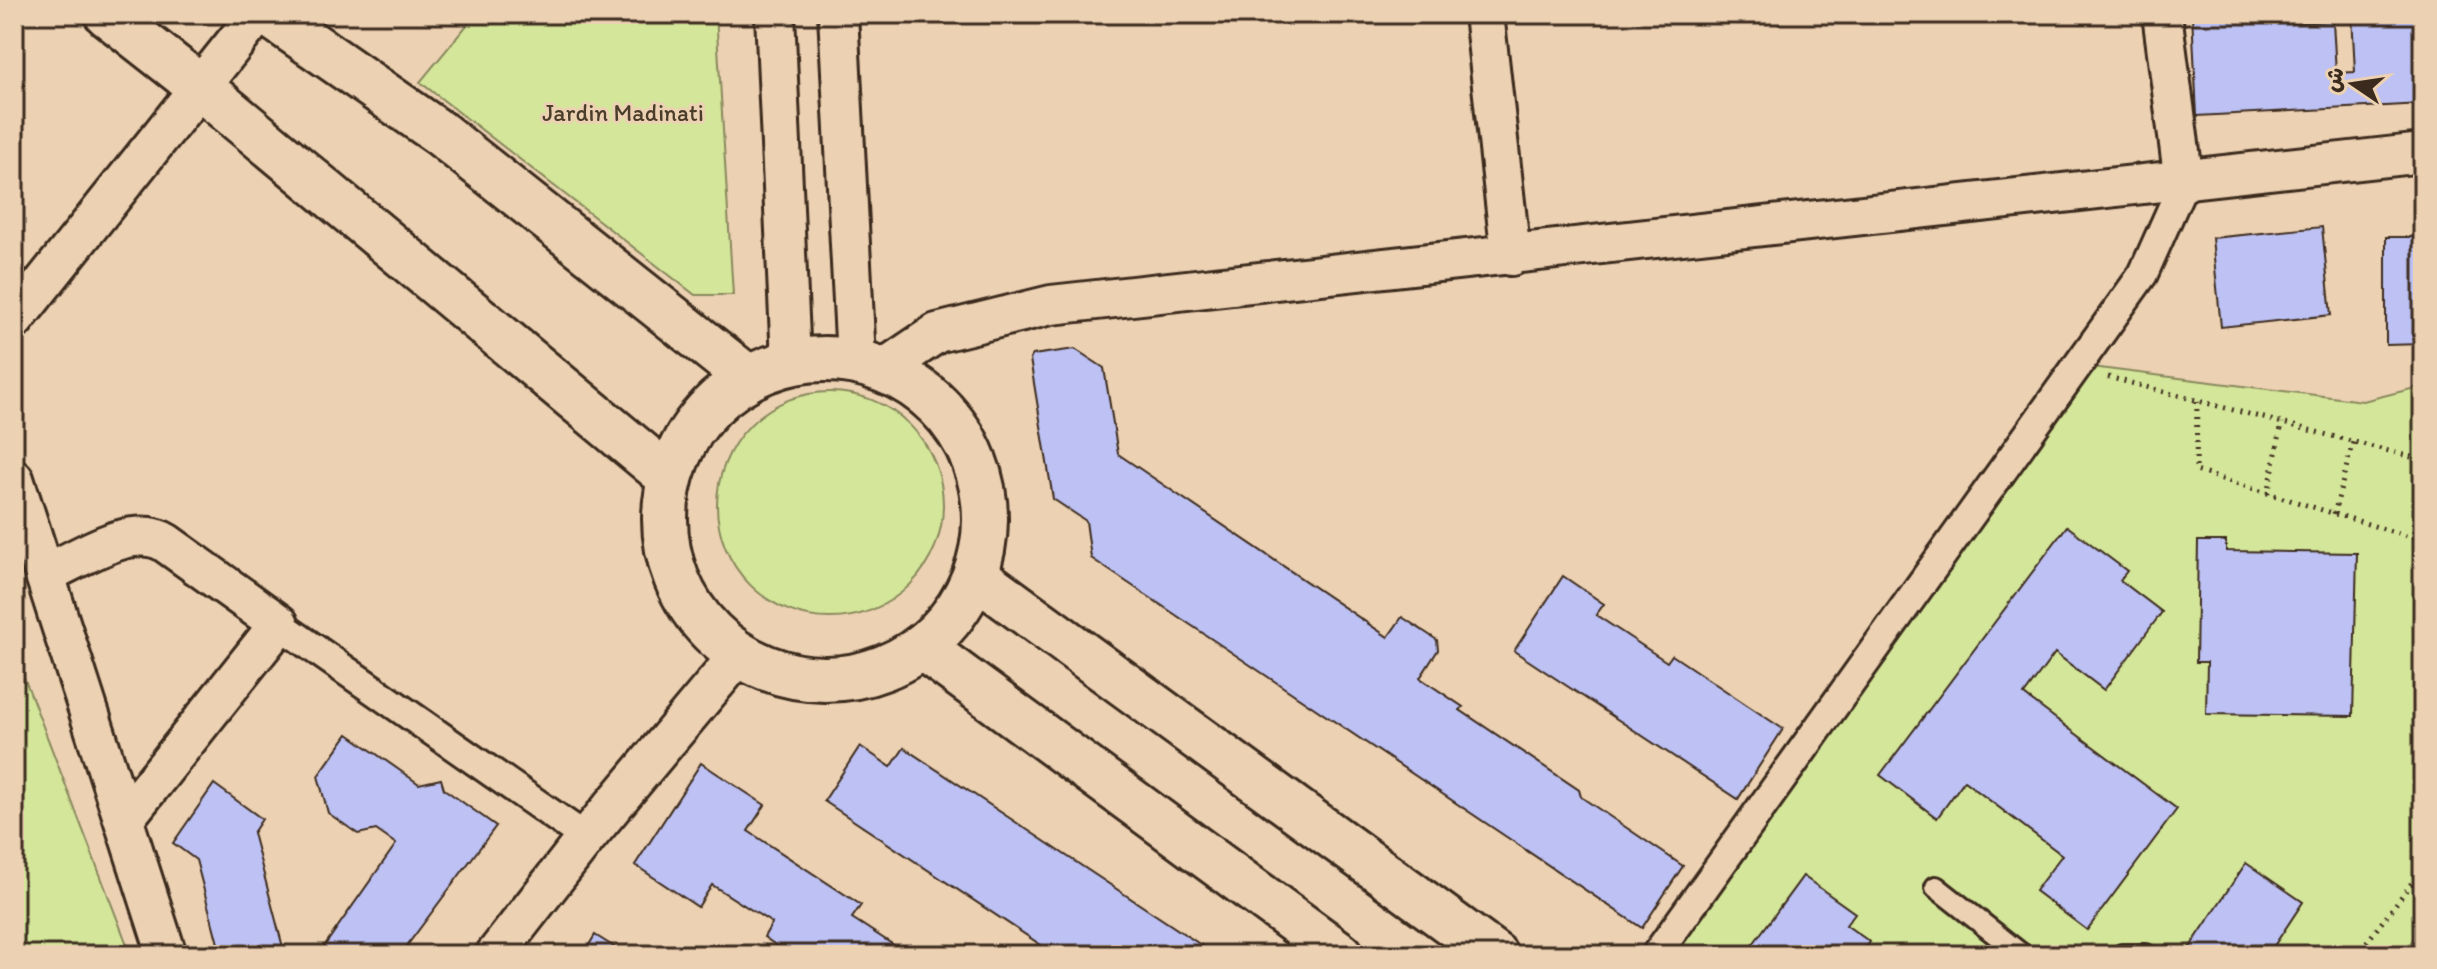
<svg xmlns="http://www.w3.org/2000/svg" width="2437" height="969" viewBox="0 0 2437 969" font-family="Itim,'Playpen Sans Arabic',sans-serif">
	<rect width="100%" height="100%" fill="#ecd1b3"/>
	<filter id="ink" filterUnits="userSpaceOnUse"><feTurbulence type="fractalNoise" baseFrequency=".0125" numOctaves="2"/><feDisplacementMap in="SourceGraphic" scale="16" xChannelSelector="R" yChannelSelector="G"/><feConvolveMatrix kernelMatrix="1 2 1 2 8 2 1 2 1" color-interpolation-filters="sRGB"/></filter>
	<g filter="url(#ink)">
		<!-- green -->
		<g fill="#d4e69a" stroke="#88885c" stroke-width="2">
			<path d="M476,14H716L733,295H695L420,82Z"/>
			<path d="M2091,367L2363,401L2423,386V925L2402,955H1659Z"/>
			<circle cx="830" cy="505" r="113"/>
			<path d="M14,651L131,955H14Z"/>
		</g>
		<!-- building -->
		<g fill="#bdc1f3" stroke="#3b2a1e" stroke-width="2">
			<path d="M2192,14H2269V24L2333,21L2336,73L2355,72L2352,14H2423V104L2197,116Z"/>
			<path d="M2322,227L2331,315L2221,327L2212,238Z"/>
			<path d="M2386,237H2423V344L2386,345Z"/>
			<path d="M1075,349L1104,368L1118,454L1388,637L1402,617L1437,640L1438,650L1420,678L1463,707L1460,710L1579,790L1581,797L1683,866L1642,928L1091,558L1086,521L1053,499L1030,359L1033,355Z"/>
			<path d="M2067,526L2127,571L2120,580L2162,612L2104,690L2055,653L2024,695L2177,809L2087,930L2035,891L2062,855L1964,781L1937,818L1880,775Z"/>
			<path d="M2198,541H2226V551L2357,553L2353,716L2206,714L2207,662H2196Z"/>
			<path d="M1563,576L1604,604L1596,615L1667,662L1672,655L1783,729L1738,799L1514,651Z"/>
			<path d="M348,734L419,784L441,779L444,789L496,826L400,955H308L320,952L396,844L376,830L358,834L328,813L318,776Z"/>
			<path d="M860,746L891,767L904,748L1216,955H1056L824,801Z"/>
			<path d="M701,763L765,805L748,831L861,905L852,918L909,955H790L764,937L772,923L712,885L698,907L635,865Z"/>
			<path d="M214,784L262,819L253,833L285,955H221L196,860L173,843Z"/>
			<path d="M2246,863L2303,902L2268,955H2195L2188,950Z"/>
			<path d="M1803,876L1855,913L1846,925L1870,942L1861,955H1745Z"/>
			<path d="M595,935L627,955H583Z"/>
		</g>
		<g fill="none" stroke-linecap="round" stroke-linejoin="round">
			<defs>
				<g id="service">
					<path d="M1936,887L2022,955"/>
					<path d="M2122,955H2146"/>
				</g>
				<g id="pedestrian">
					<path d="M279,624L586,838"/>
					<path d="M1656,955L2143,274L2184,182"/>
				</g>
				<g id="minor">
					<path d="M775,14L791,360"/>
					<path d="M838,14L856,359"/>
					<path d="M1484,14L1511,256"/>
					<path d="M2162,14L2184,182"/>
					<path d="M14,320L258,14"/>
					<path d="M885,368L937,333L1051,305L2423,153"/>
					<path d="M14,479L167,955"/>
					<path d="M47,573C81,558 132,522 166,543L279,624L125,818"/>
					<path d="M495,955L586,838L738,656"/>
				</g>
				<g id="tertiary">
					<path d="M107,14L200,87L669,477"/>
					<path d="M268,14L441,134L747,377"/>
					<circle cx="825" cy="519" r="160"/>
					<path d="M976,576L1495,955"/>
					<path d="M923,648L1341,955"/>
				</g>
			</defs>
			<!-- service casing -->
			<use href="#service" stroke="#3b2a1e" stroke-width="26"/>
			<!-- pedestrian casing -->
			<use href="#pedestrian" stroke="#3b2a1e" stroke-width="34"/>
			<!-- minor casing -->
			<use href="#minor" stroke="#3b2a1e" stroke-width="44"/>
			<!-- tertiary casing -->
			<use href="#tertiary" stroke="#3b2a1e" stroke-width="50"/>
			<!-- path -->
			<g stroke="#3b2a1e" stroke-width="5" stroke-dasharray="2 6" stroke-linecap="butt">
				<path d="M2108,377L2423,460"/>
				<path d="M2197,401L2196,471L2423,541"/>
				<path d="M2268,494L2282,423"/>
				<path d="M2334,514L2353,442"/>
				<path d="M2357,955L2423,868"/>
			</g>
			<!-- service -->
			<use href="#service" stroke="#ecd1b3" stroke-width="20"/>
			<!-- pedestrian -->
			<use href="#pedestrian" stroke="#ecd1b3" stroke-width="28"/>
			<!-- minor -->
			<use href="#minor" stroke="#ecd1b3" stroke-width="38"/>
			<!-- tertiary -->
			<use href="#tertiary" stroke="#ecd1b3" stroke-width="44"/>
		</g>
	</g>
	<g text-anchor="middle" stroke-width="6" stroke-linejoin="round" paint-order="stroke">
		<!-- park labels -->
		<g font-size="24" fill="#4a3d2a" stroke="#ecd1b3">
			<text x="623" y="121">Jardin Madinati</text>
		</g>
	</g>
	<!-- margin -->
	<rect width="2437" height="969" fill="none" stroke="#ecd1b3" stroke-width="48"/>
	<rect x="24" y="24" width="2389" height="921" fill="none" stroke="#3b2a1e" stroke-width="3" filter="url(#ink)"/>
	<!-- north arrow -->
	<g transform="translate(2353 84) rotate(283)" stroke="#ecd1b3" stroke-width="6" paint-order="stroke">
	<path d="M0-6L14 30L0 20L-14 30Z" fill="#3b2a1e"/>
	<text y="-12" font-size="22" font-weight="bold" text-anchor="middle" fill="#3b2a1e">ش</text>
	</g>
</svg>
